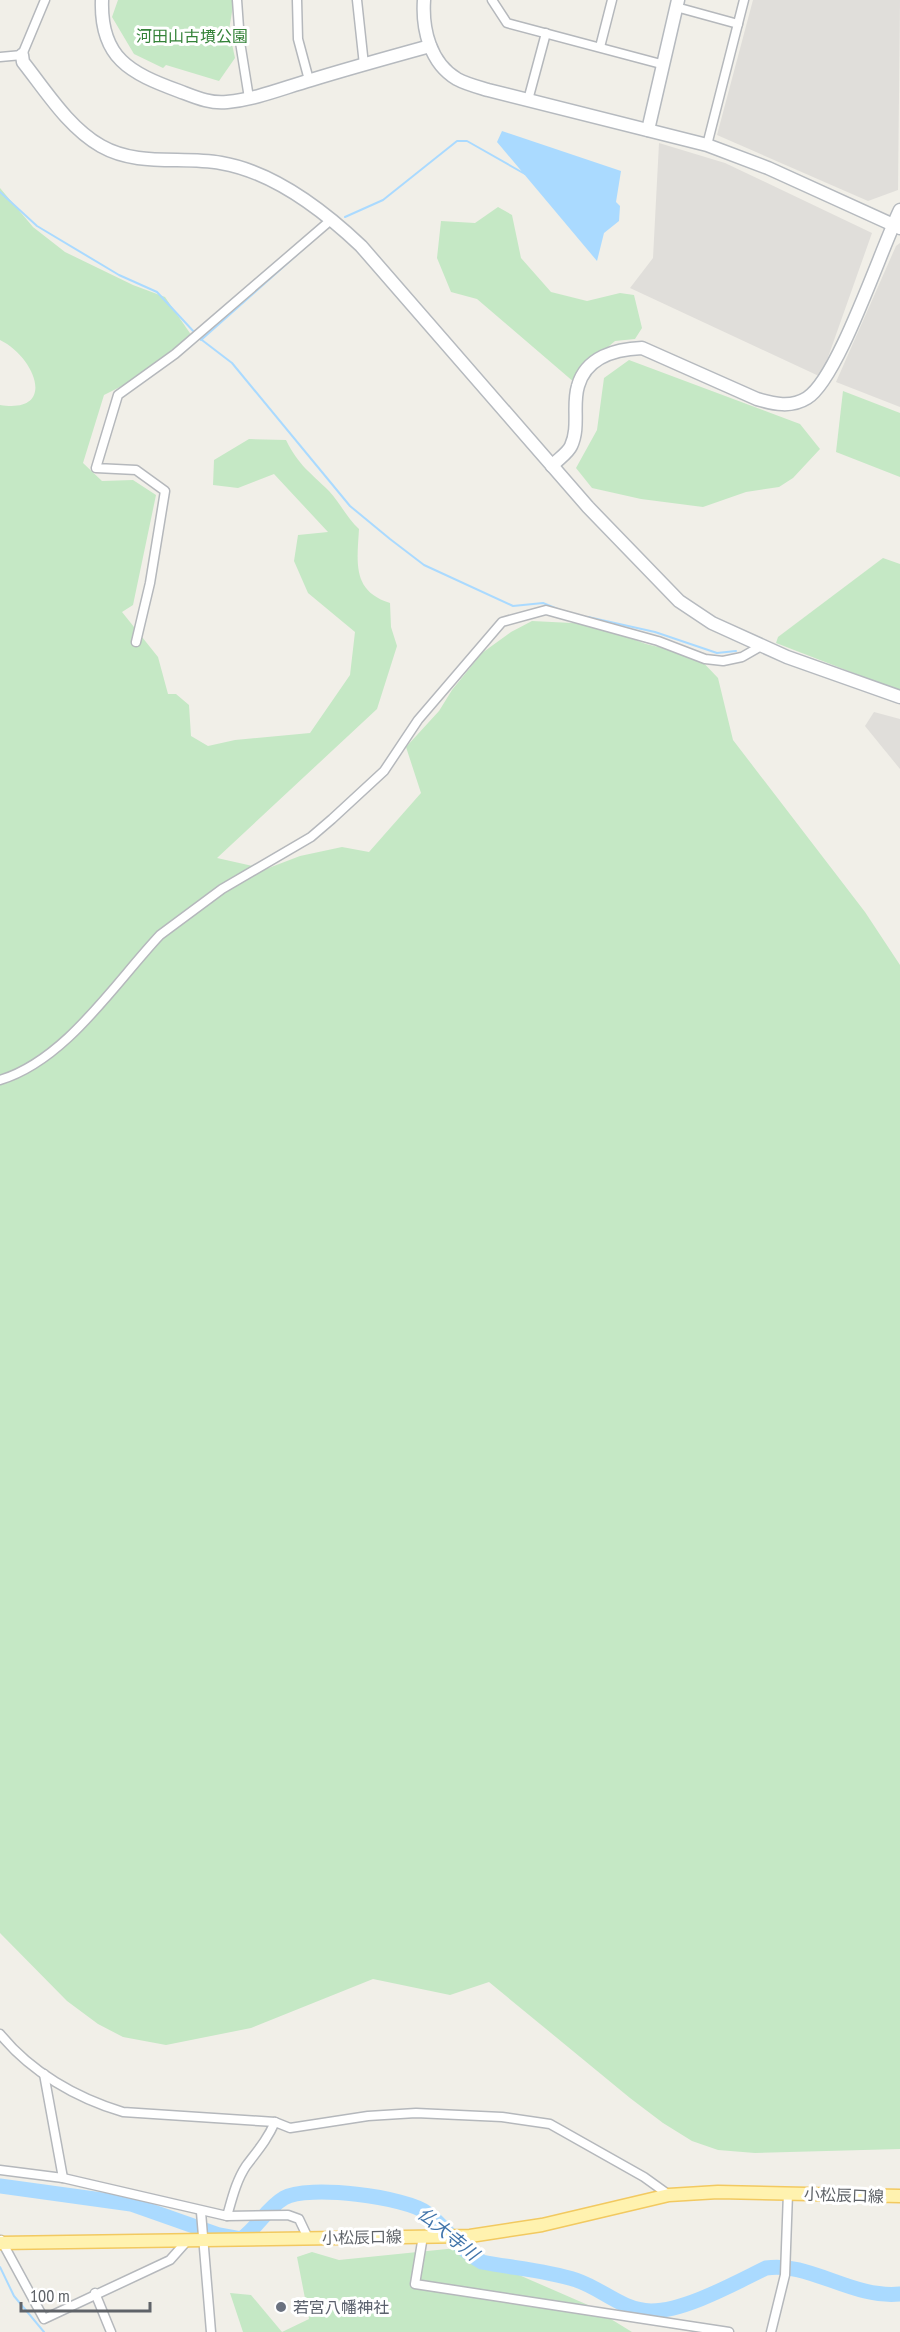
<svg xmlns="http://www.w3.org/2000/svg" width="900" height="2332" viewBox="0 0 900 2332" font-family="'PT Sans Narrow','Noto Sans JP',sans-serif">
	<rect width="100%" height="100%" fill="#f1efe8"/>
	<!-- industrial -->
	<g fill="#e0deda">
		<path d="M753,0H900L898,190L868,201L717,135Z"/>
		<path d="M659,143L725,163L872,233L821,377L630,288L653,258Z"/>
		<path d="M900,243V407L836,382L896,246Z"/>
		<path d="M874,712L900,719V769L865,726Z"/>
	</g>
	<!-- green -->
	<g fill="#c5e8c5">
		<path d="M118,0H234L229,30L235,58L219,81L166,65L163,68L134,54L112,17Z"/>
		<path d="M0,188L33,227L65,252L133,285L165,297L194,339L178,358L104,395L83,463L102,481L133,480L156,495L133,605L122,612L158,657L168,694H176L189,705L191,736L208,746L235,740L310,733L350,675L355,632L308,593L294,561L298,535L328,532L274,474L238,488L213,485L214,460L249,439L286,440C299,466 310,472 329,491C340,503 347,518 359,529C357,563 352,591 390,603L391,627L397,646L377,709L217,858L266,869L300,856L342,847L369,852L421,793L406,747L439,711L452,690L482,653L511,632L532,621L592,624L646,644L697,656L718,678L733,740L865,912L900,965V2149L755,2153L718,2150L692,2141L663,2123L630,2098L489,1982L450,1995L373,1979L251,2028L166,2045L123,2037L98,2024L67,2001L0,1933V405C58,414 35,357 0,340Z"/>
		<path d="M498,207L512,215L521,258L551,292L587,301L620,293L634,295L642,328L635,339L615,341L589,363L575,383L477,299L451,292L437,258L441,221L475,223Z"/>
		<path d="M629,360L800,424L820,449L793,478L779,487L746,492L703,507L641,499L592,488L576,468L597,430L604,378Z"/>
		<path d="M843,391L900,413V477L836,452Z"/>
		<path d="M883,558L900,564V691L776,643L778,637Z"/>
		<path d="M457,2248L588,2305L632,2332H282L309,2319L297,2257L312,2252L339,2260Z"/>
		<path d="M230,2293L251,2295L282,2332H243Z"/>
	</g>
	<!-- water -->
	<path fill="#aadaff" d="M502,131L621,171L616,202L620,206L619,221L604,233L597,261L497,142Z"/>
	<g fill="none" stroke-linecap="round" stroke-linejoin="round">
		<!-- stream -->
		<g stroke="#aadaff" stroke-width="2">
			<path d="M0,192L37,226L119,275L157,292L195,333"/>
			<path d="M345,217L383,200L457,141H467L525,174"/>
			<path d="M198,337L232,363L350,506L390,539L424,565L513,606L543,603L560,610"/>
			<path d="M201,340L318,236"/>
			<path d="M588,617L655,632L717,653L736,651"/>
			<path d="M0,2267L14,2296L44,2332"/>
		</g>
		<!-- river -->
		<path stroke="#aadaff" stroke-width="15" d="M0,2186L131,2204L219,2235L241,2239C257,2228 267,2208 284,2198C307,2184 407,2197 427,2213C447,2228 459,2250 482,2262C512,2268 546,2270 576,2280C603,2289 621,2310 651,2311C685,2311 735,2283 766,2268C809,2261 852,2299 900,2294"/>
		<defs>
			<g id="street">
				<path d="M237,0L240,42L249,98"/>
				<path d="M297,0L298,39L309,80"/>
				<path d="M357,0L364,65"/>
				<path d="M492,0L507,23L661,64"/>
				<path d="M676,7L738,24"/>
				<path d="M600,47L612,0"/>
				<path d="M0,57L22,55L45,0"/>
				<path d="M528,100L546,33"/>
				<path d="M707,145L744,0"/>
				<path d="M136,642L150,583L165,491L136,470L96,468L118,395L175,354L332,219"/>
				<path d="M0,1080C66,1060 114,984 160,935L222,889L311,837L332,819L384,771L418,720L502,622L546,610L658,641L705,659L723,661L742,657L763,645"/>
				<path d="M0,2034C31,2072 76,2098 123,2112L275,2122L290,2128L368,2116L416,2113L502,2117L550,2124L644,2177L669,2195"/>
				<path d="M44,2074L63,2178"/>
				<path d="M0,2170L63,2178L227,2216L288,2215L299,2219L308,2238"/>
				<path d="M201,2212L211,2332"/>
				<path d="M227,2216C232,2199 236,2181 246,2166C258,2150 267,2140 275,2122"/>
				<path d="M423,2236L415,2284L729,2332"/>
				<path d="M1,2240L44,2319L170,2260L186,2242"/>
				<path d="M95,2293L111,2332"/>
				<path d="M771,2332L785,2275L788,2193"/>
			</g>
			<g id="secondary">
				<path d="M102,0C100,58 130,73 179,91C195,97 210,104 227,102C257,99 283,88 311,80C350,68 390,57 430,46"/>
				<path d="M424,0C422,29 430,63 457,79C466,84 478,87 488,90L707,145L768,168L900,228"/>
				<path d="M22,55L23,62C46,91 68,127 101,146C138,167 181,156 221,163C274,172 323,210 361,246L588,507L679,601L712,623L787,657L900,697"/>
				<path d="M648,130L678,0"/>
				<path d="M552,466C557,460 568,453 571,446C580,427 572,405 578,386C586,357 616,349 642,348L757,399C774,404 791,408 807,398C838,379 881,249 900,210"/>
			</g>
			<path id="primary" d="M0,2243L470,2236L542,2225L669,2195L718,2192L900,2196"/>
		</defs>
		<!-- street casing -->
		<use href="#street" stroke="#b5b8bc" stroke-width="11"/>
		<!-- secondary casing -->
		<use href="#secondary" stroke="#b6babf" stroke-width="15"/>
		<!-- primary casing -->
		<use href="#primary" stroke="#f2c960" stroke-width="15"/>
		<!-- street -->
		<use href="#street" stroke="#fff" stroke-width="8"/>
		<!-- secondary -->
		<use href="#secondary" stroke="#fff" stroke-width="12"/>
		<!-- primary -->
		<use href="#primary" stroke="#fff2af" stroke-width="12"/>
	</g>
	<!-- markers -->
	<circle fill="#6b7280" stroke="#fff" stroke-width="2" cx="281" cy="2307" r="6"/>
	<g text-anchor="middle" stroke-width="6" stroke-linejoin="round" paint-order="stroke">
		<!-- park labels -->
		<g font-size="16" fill="#348238" stroke="#fff">
			<text x="192" y="42">河田山古墳公園</text>
		</g>
		<!-- street labels -->
		<g font-size="16" fill="#5f6368" stroke="#fff">
			<text transform="translate(844 2195) rotate(2)" y="6">小松辰口線</text>
			<text transform="translate(362 2237) rotate(-1)" y="6">小松辰口線</text>
		</g>
		<!-- worship labels -->
		<g font-size="16" fill="#5b616d" stroke="#fff" text-anchor="start">
			<text x="293" y="2313">若宮八幡神社</text>
		</g>
		<!-- water labels -->
		<g font-size="18" font-style="italic" fill="#4174aa" stroke="#fff">
			<text transform="translate(448 2234) rotate(39)" y="6">仏大寺川</text>
		</g>
	</g>
	<!-- scale -->
	<path d="M21 2302v9h129v-9" fill="none" stroke="#5f6368" stroke-width="3"/>
	<text x="30" y="2302" font-size="18" fill="#5f6368" stroke="#ffffff" stroke-width="4.5" paint-order="stroke">100 m</text>
</svg>
